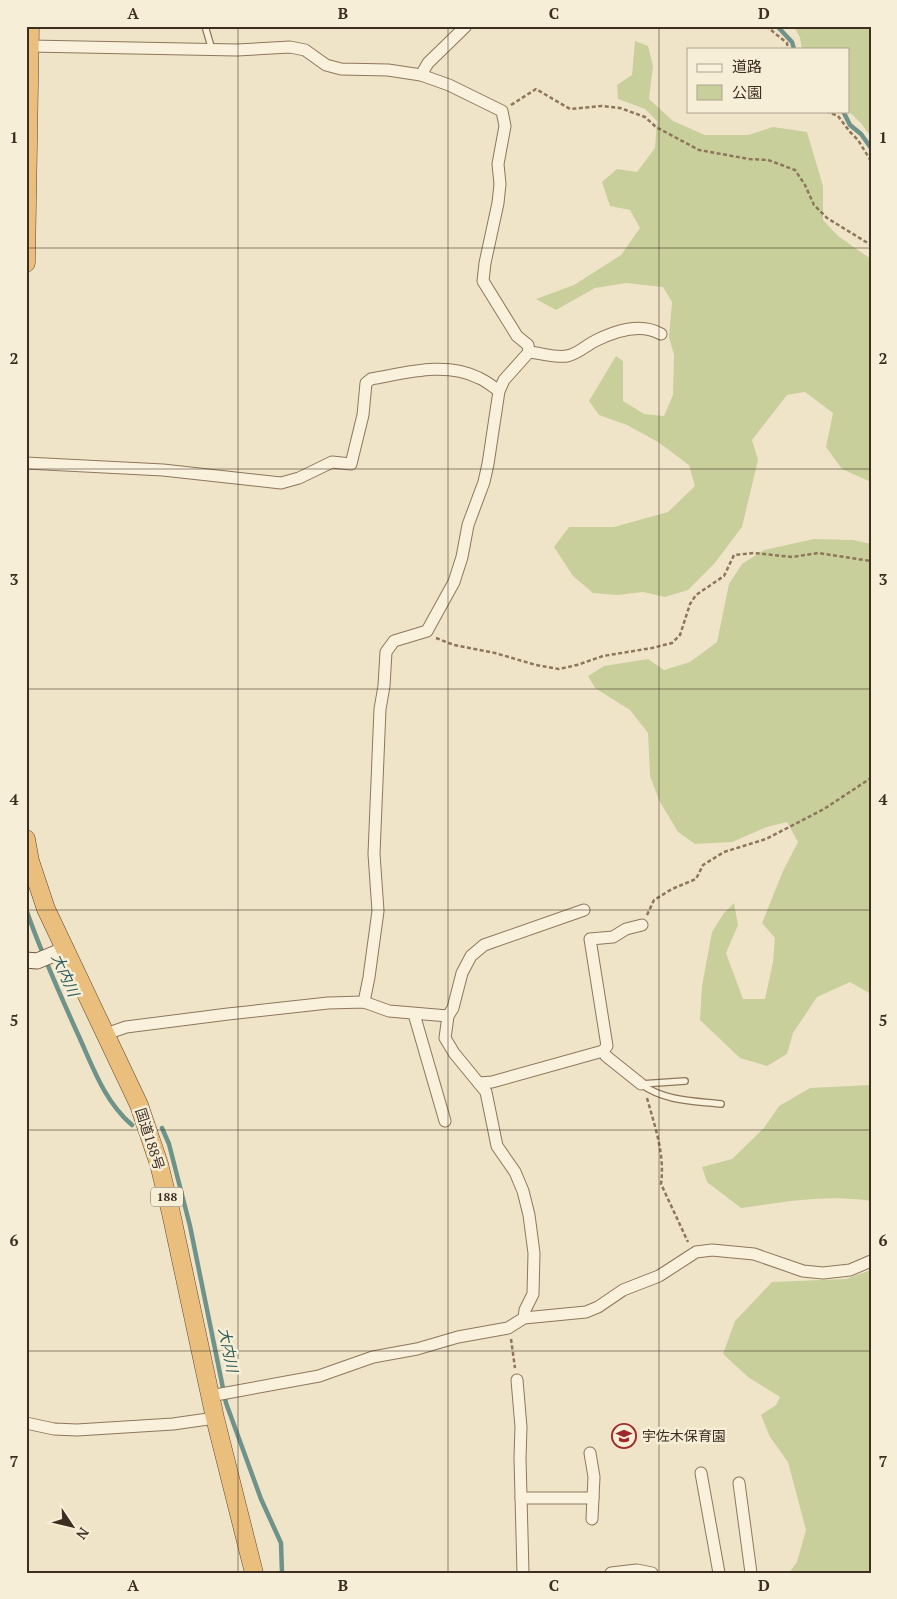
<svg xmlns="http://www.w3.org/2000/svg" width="897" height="1599" viewBox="0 0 897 1599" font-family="'PT Serif','Noto Sans JP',serif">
	<rect width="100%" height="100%" fill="#f0e4c8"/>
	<!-- green -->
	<g fill="#c9cf9b">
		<path d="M794,26H871V137L861,123L848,111V49H802L800,38Z"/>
		<path d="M635,41L648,46L653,66L649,99L673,121L705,135H748L773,127L807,132L823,186V220L838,236L871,259V482L842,469L826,447L833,413L805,392L787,395L752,440L758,460L742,527L714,564L688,590L665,597L643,592L617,595L593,593L573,576L554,547L569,527H614L668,512L695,486L689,465L658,442L627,425L599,415L589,401L616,356L623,361V401L644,414L664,416L673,395L674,355L669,337L672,302L663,287L626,283L595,288L556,310L536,299L574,285L621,255L640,228L630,210L610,206L602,182L617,169L637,172L655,148L657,121L645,109L618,99L617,85L632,75Z"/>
		<path d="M814,539L853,540L871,544V994L850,982L817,997L793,1033L787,1054L767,1066L740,1058L700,1020L702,986L712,932L724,913L734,903L738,925L726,953L743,999H765L773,962L775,938L762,923L783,871L798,842L787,822L767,827L732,842L695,844L678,832L659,800L650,776L648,733L630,710L595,688L588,676L604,666L648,659L664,670L690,662L717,642L729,584L742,564L764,550Z"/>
		<path d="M871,1085V1201C828,1194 783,1202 741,1208L707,1182L702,1167L732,1159L764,1128L779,1106L810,1088Z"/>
		<path d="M871,1270V1573H789L797,1562L806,1530L788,1462L770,1437L761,1415L776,1405L780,1397L748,1377L723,1354L735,1321L772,1282L846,1279Z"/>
	</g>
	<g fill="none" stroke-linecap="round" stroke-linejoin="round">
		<!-- stream -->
		<g stroke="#6f938a" stroke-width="4.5">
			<path d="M777,26L792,42L794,49"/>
			<path d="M843,111L850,125L861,134L871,148"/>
			<path d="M26,909C40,950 58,990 76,1030C92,1064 103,1100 132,1125"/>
			<path d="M162,1128L169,1144L190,1226L226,1403L261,1499L281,1543L282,1573"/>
		</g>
		<defs>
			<g id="service">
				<path d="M205,26L212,50"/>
				<path d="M641,1084C664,1101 693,1101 721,1104"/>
				<path d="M641,1084L685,1081"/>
			</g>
			<g id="minor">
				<path d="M30,46L237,50L290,47L305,50L326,65L341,69L388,70L421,75L449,85L502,111L505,126L498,164L500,184L498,203L485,263L483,281L517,336L528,345L529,352L504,380L499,391L488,464L484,482L468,525L462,557L454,582L427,631L394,641L386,652L384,686L380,709L374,854L378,911L369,977L364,1002"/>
				<path d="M421,75L428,63L466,26"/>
				<path d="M529,352C541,353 555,358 567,356C578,354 585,346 595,341C615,331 640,322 661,334"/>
				<path d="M26,463L163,470L281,483L299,478L332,462L351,464L363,415L366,383L371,379C406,373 445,361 479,378C486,381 492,386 499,391"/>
				<path d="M414,1014L445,1121"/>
				<path d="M106,1034L126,1027L228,1014L328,1003L364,1002L389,1011L448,1016"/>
				<path d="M603,1051L606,1056L641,1084"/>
				<path d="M479,1083L492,1082L603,1051L607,1046L590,939L613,937L626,929L642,925"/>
				<path d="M524,1318L525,1310L533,1294L534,1253L529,1215L523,1191L515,1172L497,1146L486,1092L454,1053L445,1038L448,1016L453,1008L462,973L471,956L484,945L584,910"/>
				<path d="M517,1380L521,1427L520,1458L523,1573"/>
				<path d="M210,1396L319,1376L373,1357L417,1349L458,1337L508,1328L524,1318L586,1312L598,1307L623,1290L659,1276L696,1252L712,1250L754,1254L803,1271L823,1273L850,1270L871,1261"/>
				<path d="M26,1423L54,1429L77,1430L173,1424L215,1418"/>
				<path d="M590,1453L594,1477L592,1519"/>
				<path d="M701,1473L719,1573"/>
				<path d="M739,1483L751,1573"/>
				<path d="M521,1498H593"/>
				<path d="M611,1573L637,1570L652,1573"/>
			</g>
			<path id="secondary" d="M26,960L37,961L66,949"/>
			<g id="trunk">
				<path d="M26,263L30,26"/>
				<path d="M26,839L30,861L46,909L139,1105L159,1164L171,1213L215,1418L254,1573"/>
			</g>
		</defs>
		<!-- service casing -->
		<use href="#service" stroke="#8d765c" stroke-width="8"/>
		<!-- minor casing -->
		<use href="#minor" stroke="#8d765c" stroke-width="13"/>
		<!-- secondary casing -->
		<use href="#secondary" stroke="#6f573f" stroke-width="17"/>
		<!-- trunk casing -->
		<use href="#trunk" stroke="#5b4430" stroke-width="19"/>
		<!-- path -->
		<g stroke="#8d765c" stroke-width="2.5" stroke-dasharray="4 2.5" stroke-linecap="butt">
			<path d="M766,26L787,43L788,49"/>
			<path d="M511,105L536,89L570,109L602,106L620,108L645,117L656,127L699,150L749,159L768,160L795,170L805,185L814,205L827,218L871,245"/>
			<path d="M826,111L838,116L850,132L858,140L871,161"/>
			<path d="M436,638L454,645L495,653L536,665L559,669L577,665L603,656L652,648L672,643L680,635L690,604L696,595L724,576L734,555L754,553L792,557L818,553L871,561"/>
			<path d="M647,915L654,900L672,889L696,879L703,865L724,852L766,839L824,809L871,778"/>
			<path d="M647,1098C655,1127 665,1154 661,1184L688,1242"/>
			<path d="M511,1339L515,1368"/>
		</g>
		<!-- service -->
		<use href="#service" stroke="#faf1dc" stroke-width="5.5"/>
		<!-- minor -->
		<use href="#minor" stroke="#faf1dc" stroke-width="11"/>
		<!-- secondary -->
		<use href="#secondary" stroke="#faf1dc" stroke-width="15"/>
		<!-- trunk -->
		<use href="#trunk" stroke="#eabe7c" stroke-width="18"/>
	</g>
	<!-- grid -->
	<path fill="none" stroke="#3d2e20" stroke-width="1" stroke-opacity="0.55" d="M238,26V1573M448,26V1573M659,26V1573M26,248H871M26,469H871M26,689H871M26,910H871M26,1130H871M26,1351H871"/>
	<!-- icons -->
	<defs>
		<symbol id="school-ring" viewBox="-11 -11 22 22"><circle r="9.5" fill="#f7eed8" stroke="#9e2a2b" stroke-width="1.5"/><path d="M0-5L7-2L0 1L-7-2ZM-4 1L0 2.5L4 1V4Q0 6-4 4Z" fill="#9e2a2b"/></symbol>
	</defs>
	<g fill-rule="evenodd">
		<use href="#school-ring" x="610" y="1422" width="28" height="28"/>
	</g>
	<g text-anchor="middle" stroke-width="5" stroke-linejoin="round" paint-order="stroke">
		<!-- shield labels -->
		<rect fill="#f7eed8" stroke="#756857" stroke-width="1" x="151" y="1187.5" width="32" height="19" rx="4"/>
		<g font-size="12" font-weight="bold" fill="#3d2e20">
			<text x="167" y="1201">188</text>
		</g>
		<!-- street labels -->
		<g font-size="14" fill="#3d2e20" stroke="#f7eed8">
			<text transform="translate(150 1139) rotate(72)" y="5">国道188号</text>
		</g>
		<!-- poi labels -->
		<g font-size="14" fill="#3d2e20" stroke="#f7eed8" text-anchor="start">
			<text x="642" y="1441">宇佐木保育園</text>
		</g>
		<!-- water labels -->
		<g font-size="15" font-style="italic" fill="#2f5d5a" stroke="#f7eed8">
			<text transform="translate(65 975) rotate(66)" y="5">大内川</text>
			<text transform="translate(228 1350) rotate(79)" y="5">大内川</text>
		</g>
	</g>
	<!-- border -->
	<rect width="897" height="1599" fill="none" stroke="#f7eed8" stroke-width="55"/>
	<!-- legend -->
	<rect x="687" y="48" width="162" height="65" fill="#f7eed8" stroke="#ada18e"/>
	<rect x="697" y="64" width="25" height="8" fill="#faf1dc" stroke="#ada18e"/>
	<text x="732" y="72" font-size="15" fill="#3d2e20">道路</text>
	<rect x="697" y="85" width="25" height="15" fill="#c9cf9b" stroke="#ada18e"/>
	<text x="732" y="98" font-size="15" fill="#3d2e20">公園</text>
	<!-- north arrow -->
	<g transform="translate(72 1526) rotate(125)" stroke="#f7eed8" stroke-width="4" paint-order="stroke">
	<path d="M0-4L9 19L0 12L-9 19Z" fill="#3d2e20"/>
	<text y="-8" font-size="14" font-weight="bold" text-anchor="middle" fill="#3d2e20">N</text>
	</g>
	<rect x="28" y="28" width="842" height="1544" fill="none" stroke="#3d2e20" stroke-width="2"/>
	<g font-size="16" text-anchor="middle" font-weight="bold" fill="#3d2e20">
		<text x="133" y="19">A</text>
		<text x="343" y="19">B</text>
		<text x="554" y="19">C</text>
		<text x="764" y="19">D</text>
		<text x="14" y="143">1</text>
		<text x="883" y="143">1</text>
		<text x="14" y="364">2</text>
		<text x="883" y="364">2</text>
		<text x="14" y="585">3</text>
		<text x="883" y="585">3</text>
		<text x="14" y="805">4</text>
		<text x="883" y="805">4</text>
		<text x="14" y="1026">5</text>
		<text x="883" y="1026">5</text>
		<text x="14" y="1246">6</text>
		<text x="883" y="1246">6</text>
		<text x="14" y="1467">7</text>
		<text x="883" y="1467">7</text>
		<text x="133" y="1591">A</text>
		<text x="343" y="1591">B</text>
		<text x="554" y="1591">C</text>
		<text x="764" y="1591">D</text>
	</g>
</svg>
